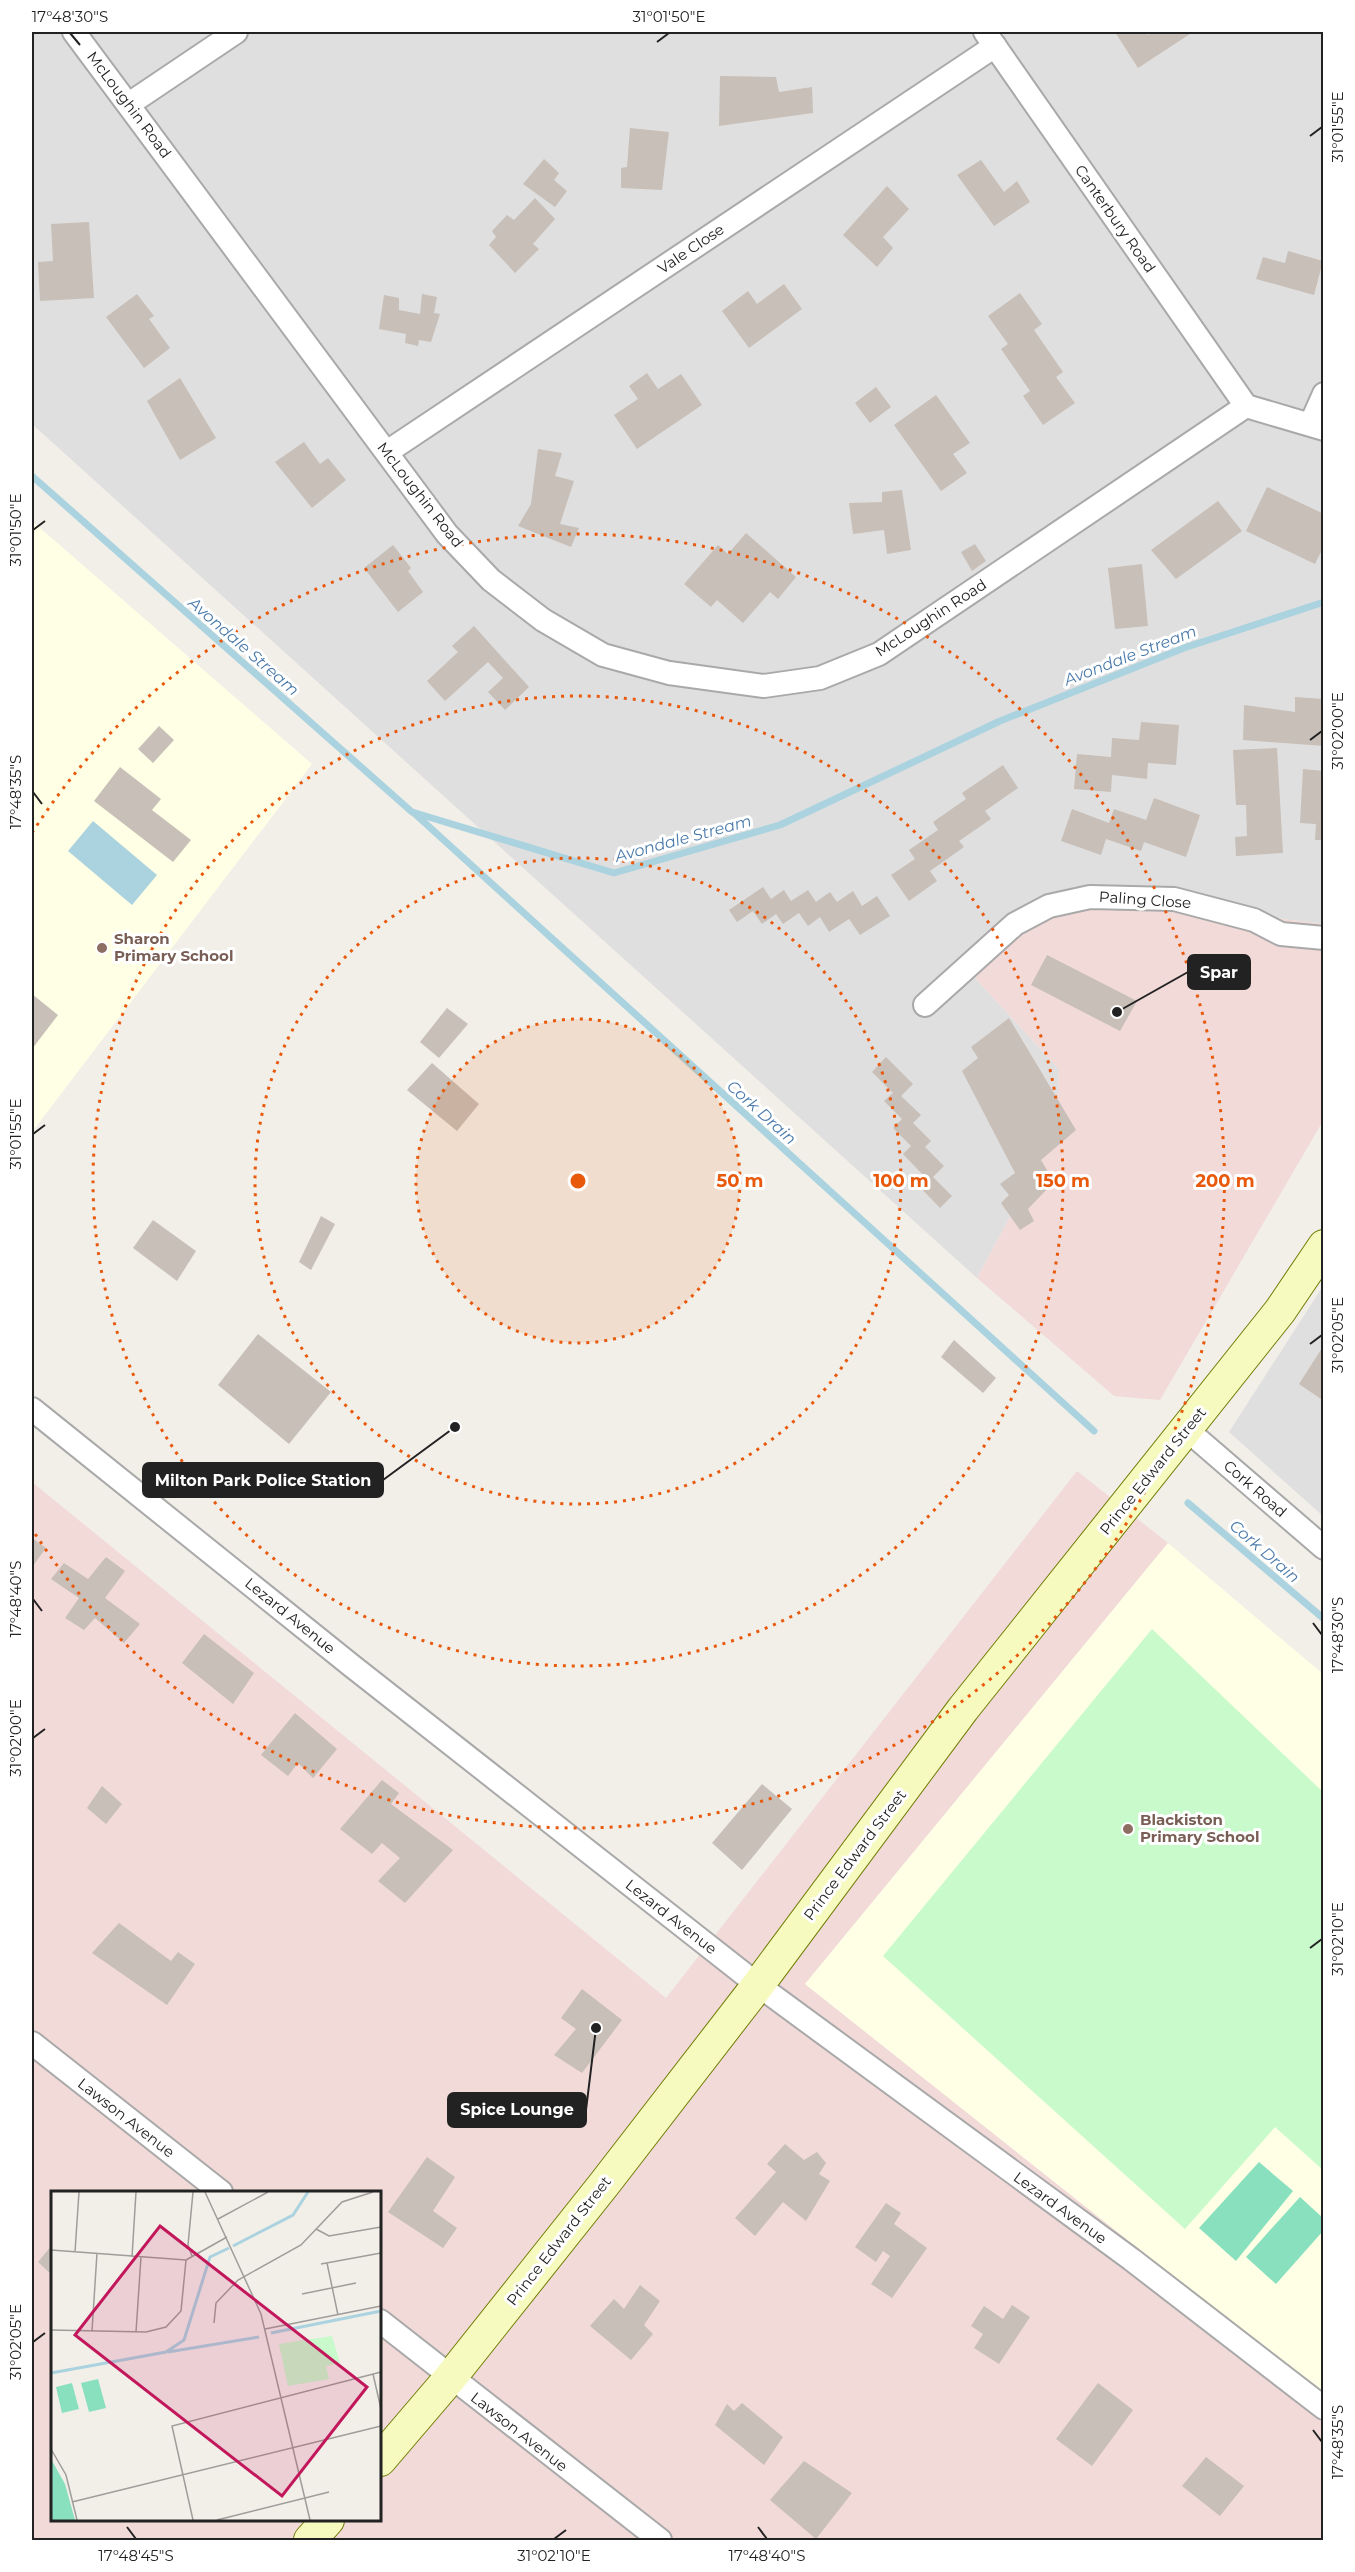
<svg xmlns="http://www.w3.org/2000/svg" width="1355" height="2572" viewBox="0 0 1355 2572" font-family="Montserrat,sans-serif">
	<rect width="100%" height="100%" fill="#f2efe9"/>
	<!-- residential -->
	<g fill="#e0dfdf">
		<path d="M32,32H1323V924L1176,905L963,965L1059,1069L1056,1132L977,1278L32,424Z"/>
		<path d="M1323,1286V1516L1229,1432Z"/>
	</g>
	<!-- commercial -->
	<g fill="#f2dad9" fill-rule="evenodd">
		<path d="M1176,905L1323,924V1121L1160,1400L1114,1396L977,1278L1056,1132L1059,1069L963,965L1023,912Z"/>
		<path d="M1077,1471L1168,1543L805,1984L1323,2395V2540H32V1482L666,1998ZM52,2192H380V2520H52Z"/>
	</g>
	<!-- education -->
	<g fill="#ffffe5">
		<path d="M32,521L312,764L32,1132Z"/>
		<path d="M1168,1543L1323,1674V2395L805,1984Z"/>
	</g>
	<!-- park -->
	<path fill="#c8facc" d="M1152,1629L1323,1792V2170L1275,2127L1185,2229L883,1956Z"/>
	<!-- pitch -->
	<g fill="#88e0be">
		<path d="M1259,2162L1293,2191L1236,2261L1199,2228Z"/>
		<path d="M1300,2197L1323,2218V2231L1276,2284L1246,2257Z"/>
	</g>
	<!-- water -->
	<path fill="#aad3df" d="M93,821L157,875L132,905L68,851Z"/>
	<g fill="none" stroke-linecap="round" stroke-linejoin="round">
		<!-- stream -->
		<g stroke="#aad3df" stroke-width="7">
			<path d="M32,476L412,812L614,873L780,825L1000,721L1184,648L1324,602"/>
			<path d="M414,813L1094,1431"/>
			<path d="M1188,1503L1324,1619"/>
		</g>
	</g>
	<!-- building -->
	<g fill="#c7bfb8">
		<path d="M1115,32H1146L1148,35L1152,32H1193L1138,68Z"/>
		<path d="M720,76L776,77L779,92L812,87L813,113L719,126Z"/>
		<path d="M630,128L669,132L662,190L621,188V168L627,167Z"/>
		<path d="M544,159L559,173L554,180L567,191L555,207L523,184Z"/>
		<path d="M981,160L1004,192L1017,181L1030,202L994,226L957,175Z"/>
		<path d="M887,186L909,209L883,237L893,248L877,267L843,235Z"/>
		<path d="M535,198L555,219L533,244L539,249L515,273L489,245L496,237L492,231L507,215L514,220Z"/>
		<path d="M89,222L94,298L40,301L38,262L53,261L51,224Z"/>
		<path d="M1288,251L1323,261L1314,295L1256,279L1263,257L1285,263Z"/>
		<path d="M784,284L802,309L749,348L722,311L748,291L757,304Z"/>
		<path d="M1020,293L1042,324L1034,330L1063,372L1056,377L1075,403L1043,425L1023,396L1030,391L1001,349L1008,344L988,316Z"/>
		<path d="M137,294L154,316L149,319L170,348L144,368L106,317Z"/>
		<path d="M422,294L437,297L434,313L440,314L431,342L419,340L418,346L405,343L406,334L379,329L384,295L399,298V310L420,314Z"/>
		<path d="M647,373L658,389L681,374L702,405L637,449L614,415L638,399L629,386Z"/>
		<path d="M180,378L216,438L180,460L147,401Z"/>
		<path d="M876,387L891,407L870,423L855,403Z"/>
		<path d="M936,395L970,443L953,454L967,473L941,491L894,425Z"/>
		<path d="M304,442L320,464L328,458L346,480L312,508L275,462Z"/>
		<path d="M538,449L562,453L555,476L574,481L560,524L579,528L571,547L518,526L531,504Z"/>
		<path d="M1267,487L1324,514V546L1315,564L1246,531Z"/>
		<path d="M902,490L911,550L887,554L884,530L853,534L849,503L882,502V492Z"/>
		<path d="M1218,501L1242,531L1176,579L1151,550Z"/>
		<path d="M746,533L796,577L778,599L770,592L743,623L717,600L711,607L684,584L718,545L728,554Z"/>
		<path d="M975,544L986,561L972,571L961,552Z"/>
		<path d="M393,545L411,568L408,571L423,592L398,612L364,568Z"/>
		<path d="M1142,564L1148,626L1115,629L1108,568Z"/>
		<path d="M474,626L529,687L505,710L488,692L503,678L488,662L445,701L427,681L458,652L452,646Z"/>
		<path d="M1295,697L1324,699V746L1243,740L1244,705L1295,712Z"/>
		<path d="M1141,722L1179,725L1176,765L1148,763L1147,779L1112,775L1111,792L1074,789L1077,754L1111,757L1112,738L1139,740Z"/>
		<path d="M159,726L174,740L153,763L138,749Z"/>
		<path d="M1277,748L1283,853L1236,856L1235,837L1247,836L1246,805H1236L1233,750Z"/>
		<path d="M1003,765L1018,788L985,811L991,819L959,841L964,847L930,871L937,881L909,901L891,875L915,859L909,850L938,830L933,822L966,799L962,793Z"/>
		<path d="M120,767L161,799L152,810L191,840L173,862L94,801Z"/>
		<path d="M1303,769L1324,771V840H1315L1316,824L1300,823Z"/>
		<path d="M1154,798L1200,815L1186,857L1144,842L1141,851L1106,839L1101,855L1061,841L1072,809L1109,823L1114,809L1146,820Z"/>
		<path d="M763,887L771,899L784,890L791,901L808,890L816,902L830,892L837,902L853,891L862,906L877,896L890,916L860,935L849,919L829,932L820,917L808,926L799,913L783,924L776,914L762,924L753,911L737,922L729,910Z"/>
		<path d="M1047,955L1137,1001L1120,1031L1031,985Z"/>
		<path d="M32,994L58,1015L32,1049Z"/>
		<path d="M447,1008L468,1024L439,1058L420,1042Z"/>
		<path d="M1009,1018L1076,1130L1041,1160L1047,1170L1043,1175L1050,1186L1028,1209L1034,1221L1020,1230L1001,1203L1009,1195L1000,1184L1015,1173L962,1071L978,1058L971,1047Z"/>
		<path d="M886,1057L913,1084L901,1096L921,1115L913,1123L931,1141L925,1147L944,1166L933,1177L952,1196L940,1208L915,1182L923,1175L903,1154L911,1146L893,1128L902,1119L884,1101L893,1093L872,1072Z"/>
		<path d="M432,1063L479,1104L457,1131L407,1090Z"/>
		<path d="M321,1216L335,1224L311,1270L299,1262Z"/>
		<path d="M153,1220L196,1251L177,1281L133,1248Z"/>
		<path d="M258,1334L331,1392L289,1444L218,1385Z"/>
		<path d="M954,1340L996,1378L983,1393L941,1357Z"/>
		<path d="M1324,1345V1401L1299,1384Z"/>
		<path d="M32,1538L46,1548L32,1567Z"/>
		<path d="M106,1557L125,1571L105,1598L140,1624L124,1643L95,1618L84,1630L65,1618L79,1598L51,1579L64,1563L88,1579Z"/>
		<path d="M204,1634L254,1673L233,1704L182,1663Z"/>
		<path d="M295,1713L337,1749L313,1778L298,1763L288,1776L261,1755Z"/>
		<path d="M382,1780L399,1793L391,1804L453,1850L405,1903L378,1881L400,1858L382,1843L372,1854L340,1829Z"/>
		<path d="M762,1784L792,1809L742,1870L712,1843Z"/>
		<path d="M102,1786L122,1804L106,1824L87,1808Z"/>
		<path d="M119,1923L171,1961L178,1952L195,1964L167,2005L92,1953Z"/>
		<path d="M582,1989L622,2020L582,2073L554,2055L576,2029L561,2018Z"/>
		<path d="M785,2144L804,2160L817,2152L826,2163L819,2174L830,2181L806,2221L783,2202L755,2236L735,2218L776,2172L767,2164Z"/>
		<path d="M427,2157L455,2177L433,2211L457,2228L443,2248L388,2212Z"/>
		<path d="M886,2203L901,2213L894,2224L927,2248L892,2298L871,2284L890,2256L883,2251L876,2262L855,2247Z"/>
		<path d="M52,2245V2275L38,2262Z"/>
		<path d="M640,2285L660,2301L644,2325L653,2334L631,2360L590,2326L614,2299L624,2309Z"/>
		<path d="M1012,2305L1030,2317L999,2364L974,2348L983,2334L971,2326L984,2306L1003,2319Z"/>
		<path d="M1098,2383L1133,2410L1092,2466L1056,2439Z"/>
		<path d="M742,2403L783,2437L764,2465L715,2425L727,2404L734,2411Z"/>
		<path d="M1206,2457L1244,2486L1220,2516L1182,2486Z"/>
		<path d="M804,2461L852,2493L816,2539L770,2500Z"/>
	</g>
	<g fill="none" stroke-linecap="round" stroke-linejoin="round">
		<defs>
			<g id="minor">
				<path d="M74,32L447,534L491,580L543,620L603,655L669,673L764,686L820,678L879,654L1246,406"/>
				<path d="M985,32L1246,406"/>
				<path d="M129,104L236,32"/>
				<path d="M1246,406L1324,429"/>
				<path d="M1311,423L1324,394"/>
				<path d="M387,452L995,46"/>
				<path d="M925,1005L1015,924L1049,906L1090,897L1174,899L1254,920L1281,934L1324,938"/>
				<path d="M32,1409L352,1666L758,1985L1131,2259L1324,2408"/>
				<path d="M1186,1429L1324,1548"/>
				<path d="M32,2043L221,2192"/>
				<path d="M380,2321L660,2540"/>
			</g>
			<g id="secondary">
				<path d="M380,2460L450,2378L605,2183L758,1985L963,1709L1280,1311L1324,1246"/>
				<path d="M310,2540L328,2520"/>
			</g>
		</defs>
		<!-- minor casing -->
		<use href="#minor" stroke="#a9a9a9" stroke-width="26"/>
		<!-- secondary casing -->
		<use href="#secondary" stroke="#707d05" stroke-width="34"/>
		<!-- minor -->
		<use href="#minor" stroke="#fff" stroke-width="22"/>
		<!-- secondary -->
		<use href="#secondary" stroke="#f7fabf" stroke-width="32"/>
	</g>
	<!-- ticks -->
	<path fill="none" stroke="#222" stroke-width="2" d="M70,33L80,45M657,42L669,33M1310,136L1322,127M33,530L45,521M1310,740L1322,731M33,792L42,804M33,1134L45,1125M1310,1344L1322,1335M33,1599L42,1611M1313,1623L1322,1635M33,1738L45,1729M1310,1948L1322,1939M33,2342L45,2333M1313,2430L1322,2442M127,2527L136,2539M758,2527L767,2539M554,2539L566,2530"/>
	<!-- distance rings -->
	<circle cx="578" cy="1181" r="162" fill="#e8590c" fill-opacity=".12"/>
	<g fill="none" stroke="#e8590c" stroke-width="3" stroke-dasharray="3 6">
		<circle cx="578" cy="1181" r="162"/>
		<circle cx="578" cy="1181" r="323"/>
		<circle cx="578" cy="1181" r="485"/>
		<path d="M32 833A647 647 0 1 1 32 1529"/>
	</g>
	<!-- markers -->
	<g fill="#8d6e63" stroke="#fff" stroke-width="2">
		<circle cx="102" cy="948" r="6"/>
		<circle cx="1128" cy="1829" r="6"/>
	</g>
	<g text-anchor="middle" stroke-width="6" stroke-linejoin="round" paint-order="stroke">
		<!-- street labels -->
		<g font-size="15" fill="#222" stroke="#fff">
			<text transform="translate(129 105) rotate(53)" y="5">McLoughin Road</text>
			<text transform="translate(1115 219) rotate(55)" y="5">Canterbury Road</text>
			<text transform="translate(691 249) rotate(-34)" y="5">Vale Close</text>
			<text transform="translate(420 495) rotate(52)" y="5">McLoughin Road</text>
			<text transform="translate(931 618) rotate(-33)" y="5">McLoughin Road</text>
			<text transform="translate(1145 900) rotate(4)" y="5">Paling Close</text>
			<text transform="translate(1153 1471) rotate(-51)" y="5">Prince Edward Street</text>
			<text transform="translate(1255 1489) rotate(41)" y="5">Cork Road</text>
			<text transform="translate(290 1616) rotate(39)" y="5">Lezard Avenue</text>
			<text transform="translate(855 1855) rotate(-53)" y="5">Prince Edward Street</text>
			<text transform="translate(671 1917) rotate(38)" y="5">Lezard Avenue</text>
			<text transform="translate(126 2118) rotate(38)" y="5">Lawson Avenue</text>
			<text transform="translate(1060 2208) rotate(36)" y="5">Lezard Avenue</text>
			<text transform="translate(559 2241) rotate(-52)" y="5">Prince Edward Street</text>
			<text transform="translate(519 2432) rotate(38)" y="5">Lawson Avenue</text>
		</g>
		<!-- education labels -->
		<g font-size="15" font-weight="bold" fill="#785e54" stroke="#fff" text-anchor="start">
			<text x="114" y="944">Sharon<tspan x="114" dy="17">Primary School</tspan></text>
			<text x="1140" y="1825">Blackiston<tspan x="1140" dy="17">Primary School</tspan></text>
		</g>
		<!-- water labels -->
		<g font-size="16" font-style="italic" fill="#4a7aab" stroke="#fff">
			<text transform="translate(244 646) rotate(41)" y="6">Avondale Stream</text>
			<text transform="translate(1130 655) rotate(-21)" y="6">Avondale Stream</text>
			<text transform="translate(683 838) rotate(-15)" y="6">Avondale Stream</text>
			<text transform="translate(762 1112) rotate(42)" y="6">Cork Drain</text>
			<text transform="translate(1265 1551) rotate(41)" y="6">Cork Drain</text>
		</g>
	</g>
	<!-- overview -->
	<g transform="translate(51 2191)">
		<rect width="330" height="330" fill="#f2efe9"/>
		<path d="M281,145L289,172L275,175L278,188L237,195L228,153Z" fill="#c8facc"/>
		<path d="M47,188L55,217L38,221L30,192ZM21,192L28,218L11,222L5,196ZM0,268L14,293L24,329H0Z" fill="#88e0be"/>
		<path fill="none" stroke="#aad3df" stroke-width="3" d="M182,55L242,24L257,1M220,142L330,120M117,161L208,146M0,182L115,161L133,149L159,66L178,57"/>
		<path fill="none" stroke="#9f9d99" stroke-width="1.5" d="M154,1L210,123L259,329M167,28L217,1M265,38L278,45L330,36M0,59L135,69M24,61L28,1M141,65L137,54L142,1M81,66L85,1M135,69L176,46M276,72L287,124M270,73L330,62M251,103L305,92M163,132L165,112L187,89L250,54L291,11L322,1M214,138L330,115M0,139L95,141L115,136L130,120L135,69M41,140L46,62M85,141L90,66M322,183L330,218M0,258L15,284L26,329M21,311L330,235M142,329L121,235L330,181M166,329L278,301"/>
		<path fill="#c2185b" fill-opacity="0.15" stroke="#c2185b" stroke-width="3" d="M109,35L316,196L231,305L24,144Z"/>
		<rect width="330" height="330" fill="none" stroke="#222" stroke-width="3"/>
	</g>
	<circle cx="578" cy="1181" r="9" fill="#e8590c" stroke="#fff" stroke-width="3"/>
	<g font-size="18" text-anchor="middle" font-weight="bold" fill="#e8590c" stroke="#fff" stroke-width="6" stroke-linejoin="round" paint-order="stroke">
		<text x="740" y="1187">50 m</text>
		<text x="901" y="1187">100 m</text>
		<text x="1063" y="1187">150 m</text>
		<text x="1225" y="1187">200 m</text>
	</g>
	<!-- callouts -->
	<path fill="none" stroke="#222" stroke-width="2" d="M1117 1012L1188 972M455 1427L383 1480M596 2028L586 2110"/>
	<g fill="#222" stroke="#fff" stroke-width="2">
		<circle cx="1117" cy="1012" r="6"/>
		<circle cx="455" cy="1427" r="6"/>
		<circle cx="596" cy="2028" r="6"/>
	</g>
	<g fill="#222" stroke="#222" stroke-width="2">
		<rect x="1188" y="955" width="62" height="34" rx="6"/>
		<rect x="143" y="1463" width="240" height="34" rx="6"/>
		<rect x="448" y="2093" width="138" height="34" rx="6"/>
	</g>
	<g font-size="16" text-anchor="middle" font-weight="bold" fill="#fff">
		<text x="1219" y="978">Spar</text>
		<text x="263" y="1486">Milton Park Police Station</text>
		<text x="517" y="2115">Spice Lounge</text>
	</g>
	<!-- border -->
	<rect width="1355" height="2572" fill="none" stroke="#ffffff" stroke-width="66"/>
	<rect x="33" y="33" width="1289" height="2506" fill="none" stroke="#222" stroke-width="2"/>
	<g font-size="15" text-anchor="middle" fill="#222">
		<text x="70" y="22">17°48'30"S</text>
		<text x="669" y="22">31°01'50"E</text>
		<text transform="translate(1338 127) rotate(-90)" y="5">31°01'55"E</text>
		<text transform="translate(16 530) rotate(-90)" y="5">31°01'50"E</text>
		<text transform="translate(1338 731) rotate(-90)" y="5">31°02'00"E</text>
		<text transform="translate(16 792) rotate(-90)" y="5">17°48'35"S</text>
		<text transform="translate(16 1134) rotate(-90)" y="5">31°01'55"E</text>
		<text transform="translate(1338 1335) rotate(-90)" y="5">31°02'05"E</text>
		<text transform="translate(16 1599) rotate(-90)" y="5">17°48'40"S</text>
		<text transform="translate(1338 1635) rotate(-90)" y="5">17°48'30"S</text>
		<text transform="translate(16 1738) rotate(-90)" y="5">31°02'00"E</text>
		<text transform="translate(1338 1939) rotate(-90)" y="5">31°02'10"E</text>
		<text transform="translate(16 2342) rotate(-90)" y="5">31°02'05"E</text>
		<text transform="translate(1338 2442) rotate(-90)" y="5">17°48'35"S</text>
		<text x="136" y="2561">17°48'45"S</text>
		<text x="554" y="2561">31°02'10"E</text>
		<text x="767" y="2561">17°48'40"S</text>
	</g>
</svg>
